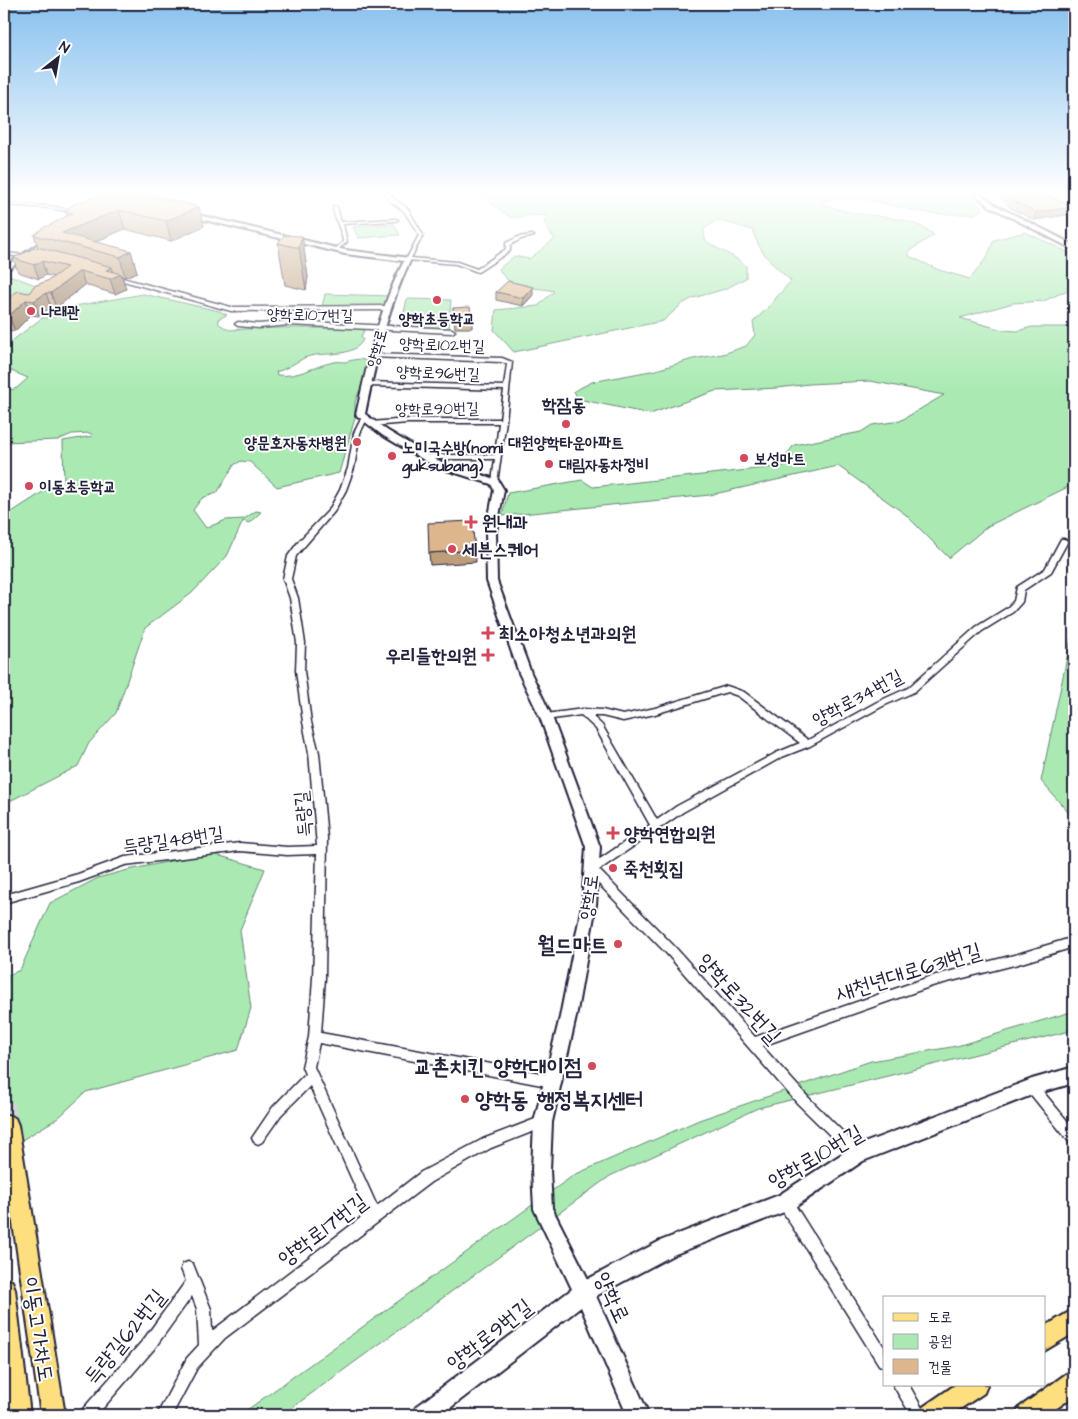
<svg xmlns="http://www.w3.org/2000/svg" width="1078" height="1419" viewBox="0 0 1078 1419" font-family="'Architects Daughter','Poor Story',sans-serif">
	<rect width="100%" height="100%" fill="#fff"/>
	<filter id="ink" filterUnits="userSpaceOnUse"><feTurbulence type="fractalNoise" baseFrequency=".02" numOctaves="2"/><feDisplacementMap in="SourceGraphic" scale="10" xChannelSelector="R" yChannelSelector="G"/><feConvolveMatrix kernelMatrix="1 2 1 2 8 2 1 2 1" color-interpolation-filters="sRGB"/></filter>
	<g filter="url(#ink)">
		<!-- green -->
		<g fill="#aaeab2" stroke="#668676">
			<path d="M477,193H968L983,209L975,214C956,214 935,215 916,211C885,204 852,192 820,202C858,222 903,209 934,235L909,251V256L939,270L970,279L987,257L994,240L1025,232L1074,255V287L1044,301L1013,303L960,318L1003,330L1017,331L1032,327H1074V484L988,526L949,558L905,514L838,466L710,495L502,516L508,493L582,480L593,487L784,466L787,454L794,445L861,432L872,425L900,421L944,395L870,381L809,384L778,388L715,391L650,414L578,399L574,391L592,382L656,370L693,359L723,354L746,346L755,335L753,322C767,310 778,295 791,281C775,266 758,253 753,230L717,220L704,229L705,240C718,251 733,254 746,266V278L725,289L693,298L682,304L663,321L514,352L494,330L496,310L538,306L554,291C533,286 510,291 499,269L514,256L529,259L555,239L549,232L544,221L548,216L532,215L511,218Z"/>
			<path d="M394,224L400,235L358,238L353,227Z"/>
			<path d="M9,275L41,287L4,312V279Z"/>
			<path d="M143,294L219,311L227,315L218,319L219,324L229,330L264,328H365L361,337L363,340C351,360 323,350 304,358C294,363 287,369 276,372L277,375C299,378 313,366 334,362C337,361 342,362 345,362C354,360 359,357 368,362L363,382L355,402V418L339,473L277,487L250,462L241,461L234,465L217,493L202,498L193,510L206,528L226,520L244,519L256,511L261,512L249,523L243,521L227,556L192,593L145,628L116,713L89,743L78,766L4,804V517L49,488L64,487L63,441L93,436L90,433L72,434L58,440L4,442V392L17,388L28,378L4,368V347L42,318H52L75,306Z"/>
			<path d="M325,294L391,296L388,308L322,307Z"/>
			<path d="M407,299L451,300L449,329L401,325Z"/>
			<path d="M1074,624V819L1041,781Z"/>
			<path d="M210,853L265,869L240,930L251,1008L238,1050L86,1092L58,1118L4,1151V977L20,970L50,903L98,878L128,870Z"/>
			<path d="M1074,1011V1030L758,1108L610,1176L282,1415H240L574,1175L699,1120L871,1061L957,1046Z"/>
		</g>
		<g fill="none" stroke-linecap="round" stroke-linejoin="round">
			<!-- primary-tunnel -->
			<path stroke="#d3d3d8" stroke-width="21" stroke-dasharray="21 11" stroke-linecap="butt" d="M4,1104L8,1125"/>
			<defs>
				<g id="street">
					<path d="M385,193H389L394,199L408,209L423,235L411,258L457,262L477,269L506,249V243L518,237L532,235L534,236L521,239L510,245V251L478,272L456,264L406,260L419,235L404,211L390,201Z"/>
					<path d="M4,203L50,206L80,212L78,213L50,208L4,205Z"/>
					<path d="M333,206L337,207L341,222L396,219L398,220L396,221L343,224L347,242L336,251L334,250L343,242C342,229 333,218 333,206Z"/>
					<path d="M4,253L28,255L30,256L28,257L4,255Z"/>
					<path d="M111,275L231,307L388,306L391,308L388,310L231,311L109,277V276Z"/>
					<path d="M289,321L452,329L455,331L452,333L289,325L259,328L238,326L235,324L238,322L259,324Z"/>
					<path d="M372,354L502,358L512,362L506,421L497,483L495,484L492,482L495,459H426L423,457L426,455H495L499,423H408L371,426L368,424L371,422L408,419H500L504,390L368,386L365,384L368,382L504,386L507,364L501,362L370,357V355Z"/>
					<path d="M364,417L367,419L360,433L354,468L346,490L334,512L296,556L291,579L298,598L305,643L304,671L311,722L319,753L327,838L325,978L321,1033L552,1075L556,1077L558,1081L556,1085L552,1087L319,1043L314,1067L377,1206L421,1172L483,1139L543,1116L547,1118L549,1122L547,1126L491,1148L431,1182L225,1338L197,1368L172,1415H157L187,1358L199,1345L197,1309L192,1296L154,1349L97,1415H80L82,1410L144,1339L186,1281L181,1269L183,1264L188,1262L193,1264L211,1309L212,1331L367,1213L310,1086L281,1115L262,1142L258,1144L254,1142L252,1138L273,1107L305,1074L302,1067L309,1037L313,978L317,854L287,855L240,851L125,865L79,882L4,903V895L78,874L125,857L240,843L287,847L317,846L309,753L303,722L296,671L297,643L290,598L283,579L288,556L299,541L329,510L340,490L348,468L354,433L361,419Z"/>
					<path d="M1061,539H1064L1068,541L1051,572L1024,590L1022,602L1013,612L982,631L914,692L883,706L810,746L782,757L683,812L599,870L675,947L755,1037L932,976L1018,954L1074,937V947L1018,964L932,986L762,1046L807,1096L861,1150L863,1154L861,1158L857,1160L853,1158L798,1104L667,954L588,873L587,870L588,867L650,825L596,729L581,715L546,720L542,717L546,714L583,709L602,710L623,715L655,708L727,686L744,692L808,740L877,702L908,688L976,627L1007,608L1014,601L1017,587L1045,569ZM727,692L738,696L800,743L776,753L677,806L657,820L602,725L592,716H602L623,721L655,714Z"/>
					<path d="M1032,1081L1036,1083L1074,1129V1145L1070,1143L1028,1091L1026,1087L1028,1083Z"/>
					<path d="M785,1195L790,1197L884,1347V1367L879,1365L780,1207L778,1202L780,1197Z"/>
					<path d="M893,1385H909L926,1415H911Z"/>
				</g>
				<g id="secondary">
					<path d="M973,193H980L995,205L1074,245V250L991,207Z"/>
					<path d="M186,212L345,250L410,258L411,259C387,308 376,361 365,414L388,431L440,462L498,480L504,490L496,532L497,581L531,673L552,717L600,847L596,905L576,1017L552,1122L550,1170L552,1208L588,1279L660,1241L779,1195L851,1148L1032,1079L1074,1067V1083L1032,1095L863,1161L792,1209L673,1255L596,1296L649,1415H627L581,1307L441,1415H413L416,1407L572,1289L534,1209L532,1170L534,1122L560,1017L582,905L586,847L540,717L519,673L487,581L486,532L494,490L491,484L434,466L382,435L356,415C368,362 379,309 404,261L345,254L184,215V213Z"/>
					<path d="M50,236L55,237L4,272V267Z"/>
				</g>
				<g id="primary">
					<path d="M8,1115L15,1118L18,1125L65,1415H41L4,1162V1117Z"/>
					<path d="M4,1278L12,1281L15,1289L30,1415H6L4,1391Z"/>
					<path d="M1074,1309V1333L1044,1351V1327Z"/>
					<path d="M1074,1371V1396L1047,1415H1016L1020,1407L1066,1374Z"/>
					<path d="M955,1385H987L984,1393L951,1415H919L923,1407Z"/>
				</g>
			</defs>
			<!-- street casing -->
			<use href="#street" stroke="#22223b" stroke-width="3"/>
			<!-- secondary casing -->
			<use href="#secondary" stroke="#22223b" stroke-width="4"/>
			<!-- primary casing -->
			<use href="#primary" stroke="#22223b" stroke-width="4"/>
			<!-- street -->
			<use href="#street" fill="#fff" fill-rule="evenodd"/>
			<!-- secondary -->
			<use href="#secondary" fill="#fff" fill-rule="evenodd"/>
			<!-- primary -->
			<use href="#primary" fill="#fedf80" fill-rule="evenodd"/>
		</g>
		<!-- wall -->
		<g fill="#be9d7a" stroke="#22223b">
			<path d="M997,193H1045L1051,197L1074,207L1071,214L1034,220L1011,208L997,194Z"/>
			<path d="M159,197L199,207L204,226L171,241L125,229L95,242L131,251L137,272L125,277L122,276L126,289L115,294L85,285L56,308L51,307L39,316L31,315L15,331L4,330V301L29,293L54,277L46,275L39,279L18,272L13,258L38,247L34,235L67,216L65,211Z"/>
			<path d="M302,236L308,277L306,290L285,285L278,243Z"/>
			<path d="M496,292L533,295L523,306L496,300Z"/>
			<path d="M453,308L472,320V328H455Z"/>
			<path d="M475,550L476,562L430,565L429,553Z"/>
		</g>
		<!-- shaded-wall -->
		<g fill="#9b7f63" stroke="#22223b">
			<path d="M199,207L204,226L171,241L166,221Z"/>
			<path d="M1074,207L1071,214L1034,220L1036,212Z"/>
			<path d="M119,210L125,229L82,247L62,233Z"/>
			<path d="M302,236L308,277L306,290L299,248Z"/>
			<path d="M131,251L137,272L125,277L120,257Z"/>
			<path d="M42,261L46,275L39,279L34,265Z"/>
			<path d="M112,267L115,277L121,274L126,289L115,294L110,279L106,270Z"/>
			<path d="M80,271L85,285L56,308L51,293Z"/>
			<path d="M533,287V295L523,306V298Z"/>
			<path d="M46,293L51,307L39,316L34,301Z"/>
			<path d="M26,300L31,315L15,331L9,316Z"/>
		</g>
		<!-- building -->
		<g fill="#ddb68e" stroke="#22223b">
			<path d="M104,193H155L159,194L154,196L199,207L166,221L119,210L62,233L131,251L120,257L34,235L46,226H48L73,213L65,211L74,204Z"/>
			<path d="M1005,193H1045L1051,197L1074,207L1036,212L1013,201Z"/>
			<path d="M284,235L302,236L299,248L278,243Z"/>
			<path d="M37,247L112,267L106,270L121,274L110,279L80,271L51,293H46L34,301L26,300L9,316H4V301L18,291L29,293L34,286L49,280L67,267L42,261L34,265L13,258Z"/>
			<path d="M508,281L533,287L523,298L496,292Z"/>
			<path d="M470,307L472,320H455L453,308Z"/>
			<path d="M472,521L475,550L429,553L428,523Z"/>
		</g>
	</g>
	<!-- sky -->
	<linearGradient id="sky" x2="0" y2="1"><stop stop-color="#88c1ef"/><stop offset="0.49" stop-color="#fff"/><stop offset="1" stop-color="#fff" stop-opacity="0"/></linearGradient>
	<rect width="1078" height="392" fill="url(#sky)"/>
	<!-- markers -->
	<g fill="#d1495b" stroke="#fff" stroke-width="2">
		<circle cx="437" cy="300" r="5"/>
		<circle cx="31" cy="311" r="5"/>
		<circle cx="566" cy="424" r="5"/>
		<circle cx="357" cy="442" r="5"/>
		<circle cx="392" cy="456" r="5"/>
		<circle cx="744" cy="458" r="5"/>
		<circle cx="549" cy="464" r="5"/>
		<circle cx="29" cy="486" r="5"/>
		<path d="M468.5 514.5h5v5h5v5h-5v5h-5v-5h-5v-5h5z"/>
		<circle cx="452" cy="549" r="5"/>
		<path d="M485.5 625.5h5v5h5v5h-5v5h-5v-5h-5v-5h5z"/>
		<path d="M485.5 647.5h5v5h5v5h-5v5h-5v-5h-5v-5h5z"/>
		<path d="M610.5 825.5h5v5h5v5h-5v5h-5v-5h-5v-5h5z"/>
		<circle cx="613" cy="868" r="5"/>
		<circle cx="618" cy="944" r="5"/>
		<circle cx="592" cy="1066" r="5"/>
		<circle cx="465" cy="1099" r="5"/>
	</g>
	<g text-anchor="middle" stroke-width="4" stroke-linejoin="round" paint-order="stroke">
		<!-- far-poi labels -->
		<g font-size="16" font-weight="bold" fill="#22223b" stroke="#fff" text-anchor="start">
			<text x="41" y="317">나래관</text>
			<text x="437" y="324" text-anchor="middle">양학초등학교</text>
			<text x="347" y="448" text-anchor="end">양문호자동차병원</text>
			<text x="566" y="448" text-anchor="middle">대원양학타운아파트</text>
			<text x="402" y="453">노미국수방(nomi<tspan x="402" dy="18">guksubang)</tspan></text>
			<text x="754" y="464">보성마트</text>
			<text x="559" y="470">대림자동차정비</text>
			<text x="39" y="492">이동초등학교</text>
		</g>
		<!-- far-street labels -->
		<g font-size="16" fill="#22223b" stroke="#fff">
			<text transform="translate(310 314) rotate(1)" y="6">양학로107번길</text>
			<text transform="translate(442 344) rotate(2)" y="6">양학로102번길</text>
			<text transform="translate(376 348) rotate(-75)" y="6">양학로</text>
			<text transform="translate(438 372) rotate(2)" y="6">양학로96번길</text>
			<text transform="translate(437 408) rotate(-1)" y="6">양학로90번길</text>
		</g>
		<!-- far-quarter labels -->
		<g font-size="18" font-weight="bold" fill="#22223b" stroke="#fff">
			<text x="564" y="411">학잠동</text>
		</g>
		<!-- poi labels -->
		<g font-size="19" font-weight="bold" fill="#22223b" stroke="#fff" text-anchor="start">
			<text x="482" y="529">원내과</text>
			<text x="462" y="556">세븐스퀘어</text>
			<text x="499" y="640">최소아청소년과의원</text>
			<text x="477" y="662" text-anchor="end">우리들한의원</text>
			<text x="624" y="840">양학연합의원</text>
			<text x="623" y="875">죽천횟집</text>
		</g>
		<!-- street labels -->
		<g font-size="19" fill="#22223b" stroke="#fff">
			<text transform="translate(857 697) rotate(-28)" y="7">양학로34번길</text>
			<text transform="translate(302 814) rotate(-95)" y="7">득량길</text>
			<text transform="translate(173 839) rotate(-8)" y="7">득량길48번길</text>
			<text transform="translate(588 897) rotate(-83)" y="7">양학로</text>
		</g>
		<!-- near-poi labels -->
		<g font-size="22" font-weight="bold" fill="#22223b" stroke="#fff" text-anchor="end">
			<text x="608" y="952">월드마트</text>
			<text x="582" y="1074">교촌치킨 양학대이점</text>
			<text x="475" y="1107" text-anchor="start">양학동 행정복지센터</text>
		</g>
		<!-- near-street labels -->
		<g font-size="22" fill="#22223b" stroke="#fff">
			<text transform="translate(908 971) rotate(-17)" y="8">새천년대로631번길</text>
			<text transform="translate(740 998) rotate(48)" y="8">양학로32번길</text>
			<text transform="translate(815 1156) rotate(-30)" y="8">양학로10번길</text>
			<text transform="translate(322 1229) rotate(-37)" y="8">양학로17번길</text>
			<text transform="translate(613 1297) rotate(65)" y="8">양학로</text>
			<text transform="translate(39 1329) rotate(81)" y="8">이동고가차도</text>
			<text transform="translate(489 1334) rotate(-38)" y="8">양학로9번길</text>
			<text transform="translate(124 1336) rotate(-51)" y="8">득량길62번길</text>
		</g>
	</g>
	<!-- margin -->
	<rect width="1078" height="1419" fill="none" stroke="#fff" stroke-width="20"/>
	<rect x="10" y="10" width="1058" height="1399" fill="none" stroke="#22223b" stroke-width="2" filter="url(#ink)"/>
	<!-- legend -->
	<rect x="883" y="1296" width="162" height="90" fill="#ffffff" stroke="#a7a7b1"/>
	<rect x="893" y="1313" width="25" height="8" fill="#fedf80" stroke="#a7a7b1"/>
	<text x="928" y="1322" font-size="15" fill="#22223b">도로</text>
	<rect x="893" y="1334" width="25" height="15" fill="#aaeab2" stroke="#a7a7b1"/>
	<text x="928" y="1346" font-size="15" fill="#22223b">공원</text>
	<rect x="893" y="1359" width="25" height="15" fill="#ddb68e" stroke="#a7a7b1"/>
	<text x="928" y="1372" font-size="15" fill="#22223b">건물</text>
	<!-- north arrow -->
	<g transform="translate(58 58) rotate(31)" stroke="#ffffff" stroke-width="4" paint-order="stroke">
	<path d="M0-4L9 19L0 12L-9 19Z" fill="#22223b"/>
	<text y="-8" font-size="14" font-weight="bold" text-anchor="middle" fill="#22223b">N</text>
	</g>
</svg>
